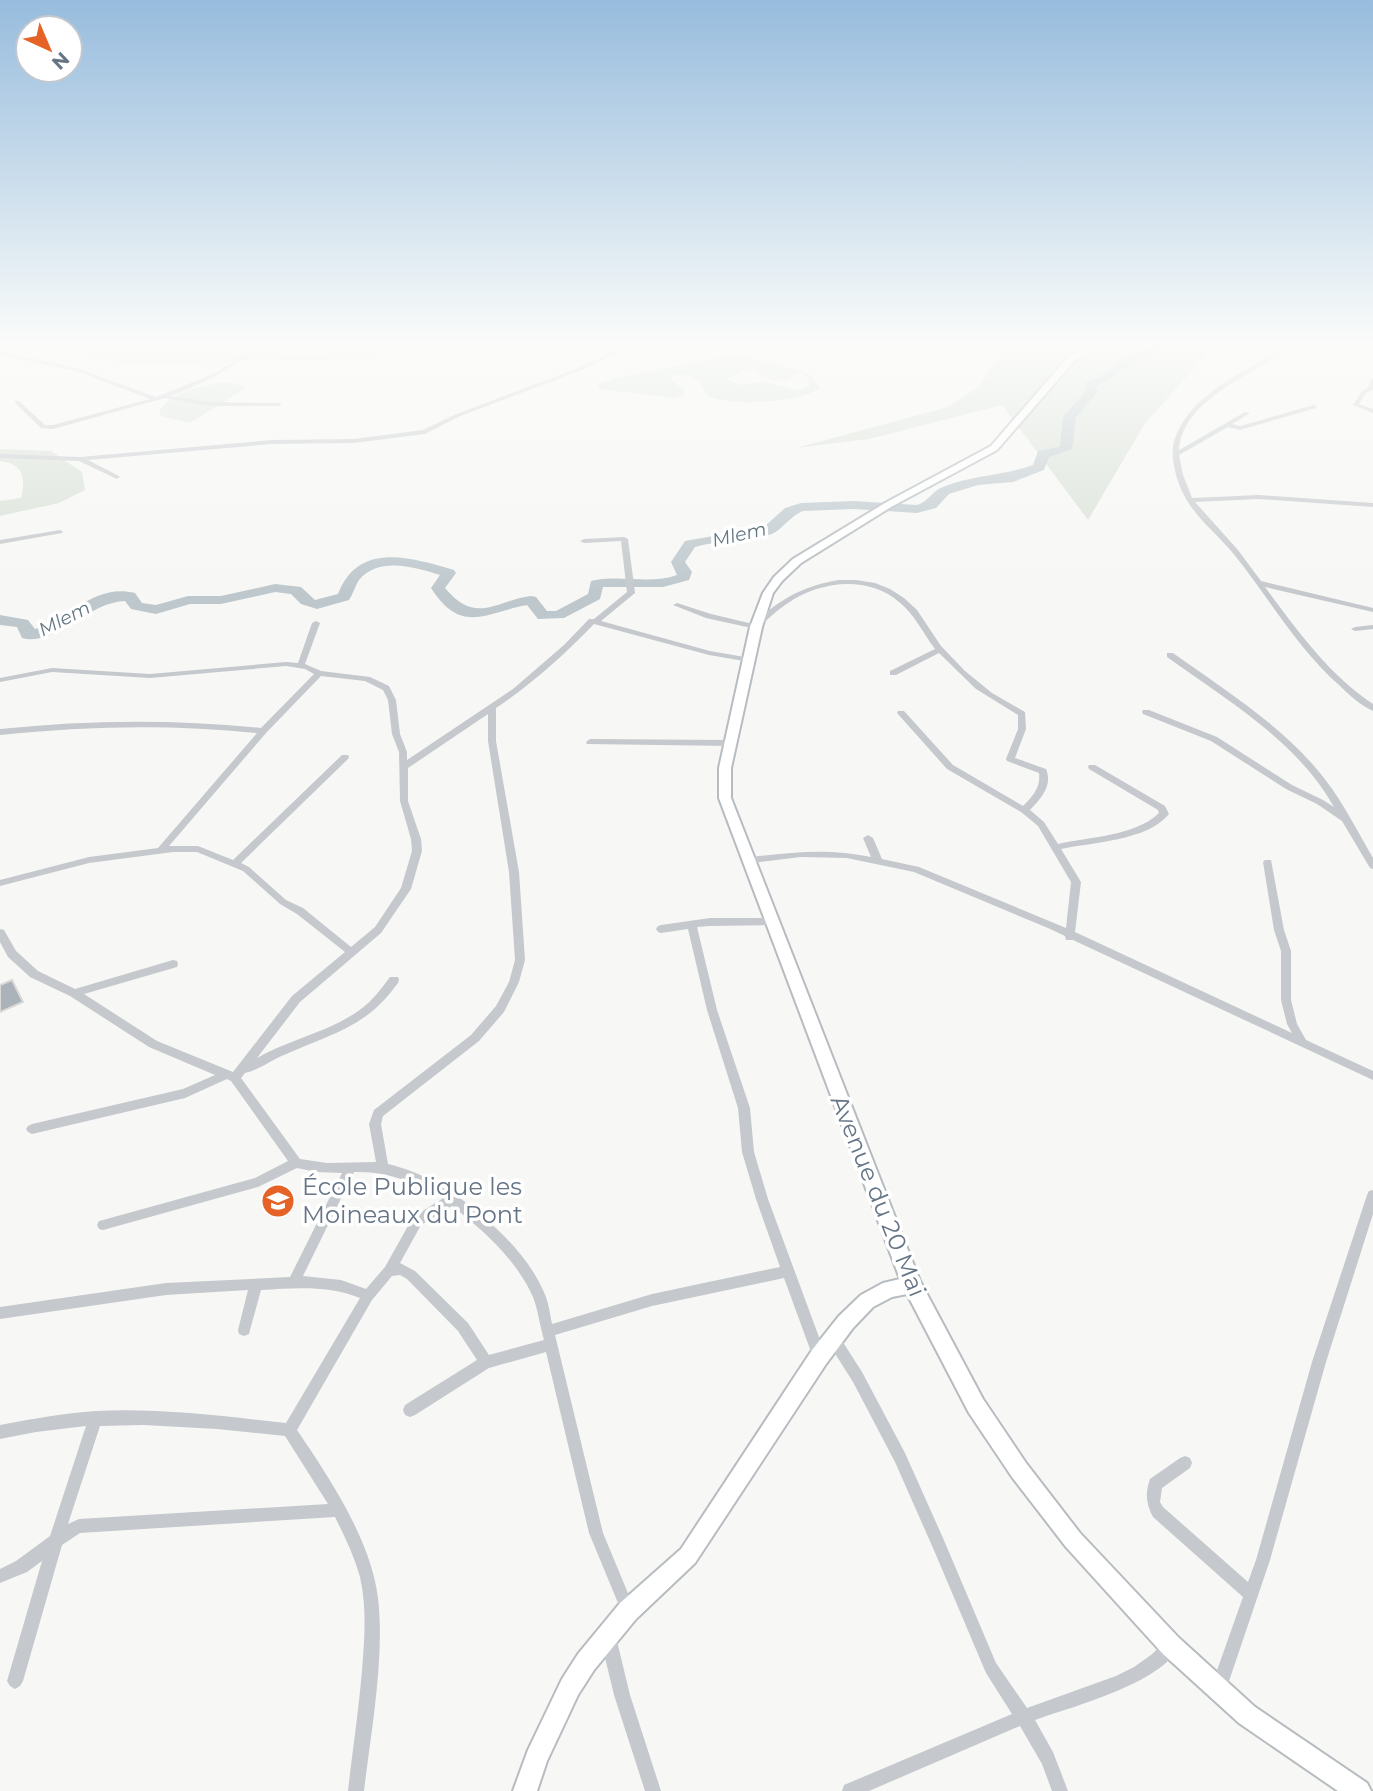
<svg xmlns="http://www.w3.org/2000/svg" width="1373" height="1791" viewBox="0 0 1373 1791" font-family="Montserrat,sans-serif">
	<rect width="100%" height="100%" fill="#f7f8f5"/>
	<!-- green -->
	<g fill="#d8dfd6" fill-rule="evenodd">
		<path d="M44,344C62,344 75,350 93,344H260L259,347C290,358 324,356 356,350L360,344H435L355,359L122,363Z"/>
		<path d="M1008,344H1215L1144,425L1088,520L1002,405L869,439L796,448L948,407L978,387Z"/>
		<path d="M738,354L808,373L821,388C797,403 735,407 708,396C700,380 692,373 674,375L671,380L684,389L683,395L675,398L599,389L598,384L617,378ZM750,368L773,381L790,380L792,375L801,373L808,378L810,385L799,390L764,382L739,385L726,379Z"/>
		<path d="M231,382L246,388L190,423L161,416L159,411C173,390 206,384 231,382Z"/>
		<path d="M0,449L51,451L82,472L85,490L59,503L0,516V501L21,498C26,477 23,464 0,461Z"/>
	</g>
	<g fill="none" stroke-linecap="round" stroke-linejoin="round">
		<!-- river -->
		<path fill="#bdc7cc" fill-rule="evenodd" d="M1160,344H1175L1129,364L1107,382L1096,386L1097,393L1076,417L1072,449L1049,457L1044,470L1013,482L978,485L949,494L936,508L917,513L854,509L803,511C790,516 783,529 772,534C747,543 717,540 695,547L685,562L692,572L689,580L663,587H603L600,599L564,618L538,619L527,605C486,612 462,636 431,588L440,575C416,567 378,556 359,580C355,586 353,594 349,600L317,609L301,604L291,594L275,592L221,604H190L156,614L131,609L125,601C88,602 56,647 22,638L17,627L0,625V615L28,620L35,629C70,618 95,583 135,593L142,603L156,605L188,596H221L275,584L301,587L315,600L338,594C358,541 411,557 454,570L456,573L445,588C476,625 494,601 531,596L536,597L547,611H556L588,594L591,581C619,574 650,585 677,575L671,562L685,541L764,527L785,508L801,503L854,501L917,505C928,502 932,491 943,487C973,475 1003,476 1033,465L1038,451L1060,447L1063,417L1085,392L1086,382L1099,378L1121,360Z"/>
	</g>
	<!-- building -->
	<path fill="#abb2b9" stroke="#d9d9d7" stroke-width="2" d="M12,980L23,1002L0,1012V985Z"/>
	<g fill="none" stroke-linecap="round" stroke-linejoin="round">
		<defs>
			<path id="secondary" d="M1092,344H1102L1075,360L997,450L891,507L801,563L782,581L773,593L762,627L731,768V798L920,1281L983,1399L1026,1463L1080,1533L1179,1638L1255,1707L1367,1783L1371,1791H1338L1239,1723L1163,1654L1066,1547L1012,1477L969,1413L907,1294L892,1297L873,1307L853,1328L826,1364L695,1563L636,1619L594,1670L578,1695L547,1761L537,1791H513L528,1750L562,1679L578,1654L620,1603L681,1549L812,1350L839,1316L861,1295L883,1283L900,1279L719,798V768L750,627L763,593L774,577L793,559L885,503L991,446L1069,356Z"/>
		</defs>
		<!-- secondary casing -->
		<use href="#secondary" stroke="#b7bcc1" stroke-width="4"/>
		<!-- street -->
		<g fill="#c5c8cc" fill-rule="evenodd">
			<path d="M259,344L262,346L261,347C232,368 204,384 170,396L210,402L279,403L281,404V406H210L165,398L53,429L41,428L15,403V401H19L45,425H53L150,399L76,371L0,355V351L80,369L156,397L210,375L234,362Z"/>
			<path d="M628,344H635L582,370L458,417L425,434L354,443L272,444L88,460L119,476L120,477L117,479L79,461L0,458V454L80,457L272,440L354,439L423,430L454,415L578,368Z"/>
			<path d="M1288,344H1294C1259,374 1183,396 1179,450L1245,412L1250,413L1232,424L1240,426L1314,405L1317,407L1316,408L1240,430L1228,427L1179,455L1183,475L1192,498L1259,495L1373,503V507L1259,499L1195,502L1238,550L1261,581L1373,608V612L1265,587C1297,630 1328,674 1373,704V711C1360,705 1349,695 1339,685C1296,647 1268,596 1232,552C1216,533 1195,517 1184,495C1176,480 1169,455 1175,438C1193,390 1249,371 1288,344Z"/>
			<path d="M1373,378V390L1366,393L1359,404L1373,409V413L1353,405L1362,391L1368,388L1370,380Z"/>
			<path d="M60,530L63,532L62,533L0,544V540Z"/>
			<path d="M624,537L628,539L635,593L601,621L710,651L750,658L754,660L750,662L709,655L594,624C564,655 532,684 496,708V741L519,872L525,960L519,982L504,1012L479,1041L383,1116L381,1124L388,1164C404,1168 418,1173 432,1181C441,1186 449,1193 458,1194L460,1198C494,1224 530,1256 546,1297C549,1305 550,1315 552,1324L652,1294L780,1267L756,1199L742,1152L738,1108L707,1010L688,929L661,933L658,932L656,929L658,926L661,925L710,918H775L777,921L772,925L710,926L697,927L717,1010L750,1108L754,1152L768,1199L826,1356L824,1360L819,1362L814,1360L784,1278L652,1306L555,1335L603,1533L635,1610L633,1615L628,1617L623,1615L589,1533L546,1352L489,1368L415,1415L410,1417L405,1415L403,1410L405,1405L477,1360L458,1331L407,1279L400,1275L392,1276L372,1300L297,1430C329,1477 371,1540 378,1598C385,1657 371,1731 364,1791H348C353,1746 360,1702 363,1657C365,1631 366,1603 360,1577C354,1556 345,1537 335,1517L80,1533L62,1545L23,1681L20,1686L15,1689L10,1686L7,1681L42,1561L27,1572L0,1583V1569L16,1561L50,1536L86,1426L36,1432L0,1439V1425C32,1419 64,1413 96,1411C159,1408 223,1416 286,1423L360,1298C329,1285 294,1288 261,1290L250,1330L249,1334L244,1336L239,1334L238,1330L248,1290L166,1295L0,1319V1307L166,1283L290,1277L342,1173L316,1172L297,1168L258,1187L103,1230L99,1229L97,1225L99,1221L103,1220L255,1178L288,1161L231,1081L227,1079L185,1098L32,1134L28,1132L26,1129L28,1126L32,1124L183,1089L215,1075L149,1047L70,996L30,977L8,957L0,942V929L4,930L16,951L38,971L75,989L173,960L177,961L178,964L177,967L84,994L157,1041L233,1072L292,996L345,952L297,914L280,904L243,871L197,852H173L89,863L0,886V880L89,857L158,848L257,733C171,724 86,726 0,735V729C87,720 174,719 261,728L314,674L305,669L286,666L150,678L52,672L0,682V678L52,668L150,674L286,662L298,663L312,623L316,621L320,623L305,664L321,671L370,677L389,686L396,700L400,734L407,752V760L513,689L564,645L589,619H594L627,592L621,541L584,543L580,541L584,539ZM321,676L365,681L383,690L388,700L392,734L399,752L400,801L411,839L412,851L401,888L375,927L351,947L303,908L286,900L249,867L241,863L348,759L349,757L348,755H342L233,860L198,846H169L266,733ZM488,714V741L509,872L515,960L509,982L496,1006L471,1035L374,1110L369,1124L376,1162L327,1163L300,1159L241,1078L245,1073C258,1070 272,1060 284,1055C319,1039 358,1029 384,1000C389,995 393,989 398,983L399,980L398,977H390C381,989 373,1000 361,1009C330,1032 290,1039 257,1058L300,1002L381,933L411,889L422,851L421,839L408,801V768ZM354,1172C388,1171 414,1182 442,1199L413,1217L385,1267L366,1289L341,1280L303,1276ZM452,1206C483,1230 516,1259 533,1297C538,1310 540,1326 544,1340L489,1355L468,1323L415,1271L400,1263L421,1225ZM144,1425L217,1429L285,1436L328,1504L79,1519L68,1524L100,1426Z"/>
			<path d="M839,580H856L875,583L890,589L904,598L917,610L941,646L965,671L992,693L1025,712L1026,729L1015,758L1046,769C1053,786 1041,798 1030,810L1044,822L1058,844C1088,837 1136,836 1159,813L1158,810L1089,769L1088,767L1089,765H1095L1165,806L1169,814C1147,841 1093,842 1061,849L1081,882L1075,932L1292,1033L1287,1024L1281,1000V951L1274,930L1263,862L1265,860H1271L1284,930L1291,951V1000L1297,1024L1306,1040L1373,1071V1080L1073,940H1066L1065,936L1048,928L914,872L847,858L801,857L751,863L748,862L746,860L748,858L751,857C794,852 829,848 871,857L863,838L868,835L873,838L882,859L919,867L1066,928L1071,882L1038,826L1021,812L947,769L897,713L898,711H904L953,765L1023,806C1033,796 1041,787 1039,773L1007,761L1006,759L1018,729V715L976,689L939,653L896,675H890V671L935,649C923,633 915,615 899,602C868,575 820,581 788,603C777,610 765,622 756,629L706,618L673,605L677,603L711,614L753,624C780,599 803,586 839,580Z"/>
			<path d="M1373,625V629L1355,631L1351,629L1355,627Z"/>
			<path d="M1167,653H1173C1222,688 1275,721 1315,767C1339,794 1355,827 1373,858V869L1370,868L1342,821L1317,804L1286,789L1211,741L1143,714L1142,712L1143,710H1149L1217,737L1292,785L1323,800L1334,807C1297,741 1227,700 1167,657Z"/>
			<path d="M590,739L731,740L735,743L731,746L587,744L586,742Z"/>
			<path d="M1373,1190V1214L1326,1362L1270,1560L1226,1690L1223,1695L1218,1698L1213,1695L1210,1690L1243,1597L1153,1517C1146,1504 1145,1493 1150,1479L1180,1458L1185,1456L1190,1458L1192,1463L1190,1468L1162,1488L1160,1502L1163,1507L1248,1582L1256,1560L1312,1362L1367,1195L1369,1191Z"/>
			<path d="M834,1334L839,1336L862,1372L905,1453L943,1538L996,1663L1027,1708L1116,1676L1134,1667L1151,1655L1166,1641L1171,1638L1176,1641L1179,1646C1163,1683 1071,1707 1035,1720L1053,1752L1068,1791H1052L1042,1764L1020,1726L869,1791H842L844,1785L1012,1714L986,1673L933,1548L895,1462L853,1382L829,1344L828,1340L829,1336Z"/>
			<path d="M608,1629L613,1632L616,1637L630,1695L661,1791H645L614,1695L600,1637L603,1632Z"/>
		</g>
		<!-- secondary -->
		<use href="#secondary" fill="#fff" fill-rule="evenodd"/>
	</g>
	<!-- sky -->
	<linearGradient id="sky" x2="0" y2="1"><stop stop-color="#97bcdd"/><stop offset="0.58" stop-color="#fbfcfa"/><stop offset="1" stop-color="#fbfcfa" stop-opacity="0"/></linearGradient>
	<rect width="1373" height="595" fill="url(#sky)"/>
	<!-- icons -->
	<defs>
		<symbol id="school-disc" viewBox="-11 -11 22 22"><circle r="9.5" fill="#e56327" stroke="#fff"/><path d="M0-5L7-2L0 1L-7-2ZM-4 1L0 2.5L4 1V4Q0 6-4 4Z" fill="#fff"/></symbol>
	</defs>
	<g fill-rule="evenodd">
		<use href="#school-disc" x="259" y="1182" width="38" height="38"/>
	</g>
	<g text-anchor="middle" stroke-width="7" stroke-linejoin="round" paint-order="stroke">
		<!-- far-water labels -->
		<g font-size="19" font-style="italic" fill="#627782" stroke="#fff">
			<text transform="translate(739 534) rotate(-13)" y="7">Mlem</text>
			<text transform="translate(64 618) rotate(-27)" y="7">Mlem</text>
		</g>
		<!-- near-poi labels -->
		<g font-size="24" fill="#667586" stroke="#fff" text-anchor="start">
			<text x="302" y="1195">École Publique les<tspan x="302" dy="28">Moineaux du Pont</tspan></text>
		</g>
		<!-- near-street labels -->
		<g font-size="24" fill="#667586" stroke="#fff">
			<text transform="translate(878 1196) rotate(68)" y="8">Avenue du 20 Mai</text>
		</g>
	</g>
	<!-- north arrow -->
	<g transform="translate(49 49) rotate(136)"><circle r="33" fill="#ffffff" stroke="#c2c8cf" stroke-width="2"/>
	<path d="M0-5L12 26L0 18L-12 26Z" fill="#e56327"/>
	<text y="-10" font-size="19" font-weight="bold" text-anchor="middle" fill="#667586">N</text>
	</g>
</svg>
